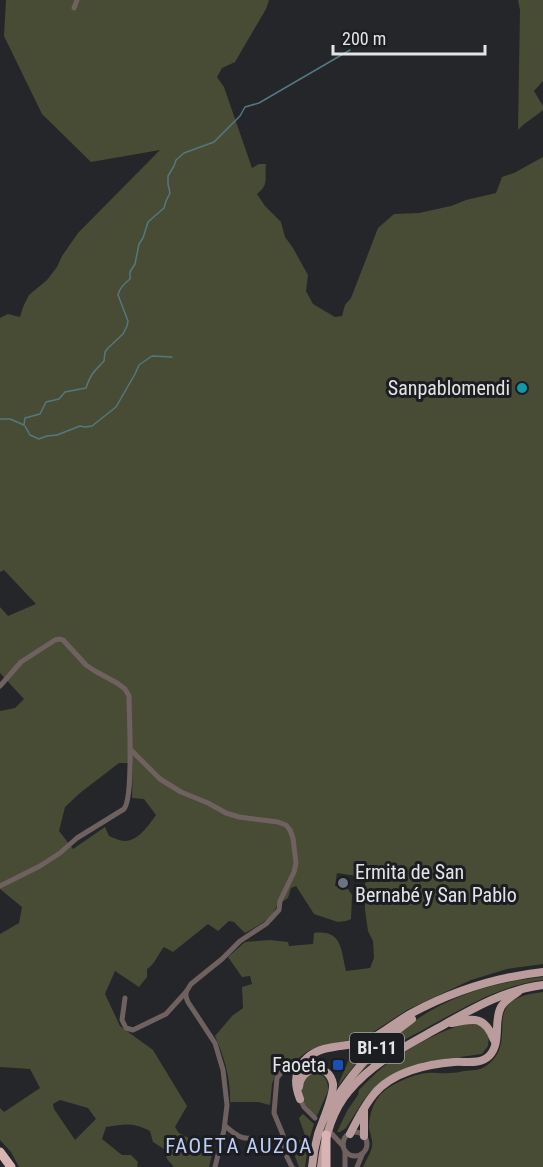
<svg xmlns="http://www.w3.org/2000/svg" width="543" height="1167" viewBox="0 0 543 1167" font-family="'Roboto Condensed',sans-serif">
	<rect width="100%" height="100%" fill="#24262a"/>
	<!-- green -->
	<g fill="#484c34" fill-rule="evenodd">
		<path d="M6,0H269L266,9L235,62L222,68L217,77L224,87L252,168L259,164H266C264,178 270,184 257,194L265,206L281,222L285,237L293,248L308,275L306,291L313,304L335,317L342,316L345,305L351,298L378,228L394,214L419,213L451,206L466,200L496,193L502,177L514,173L543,157V964L507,969L471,980L407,1010L367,1036L318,1047L308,1051L292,1063L279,1065L272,1084L270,1105L258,1102H230C231,1080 224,1056 215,1036L232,1016L243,1008L242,987L252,984L250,976L242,977L228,957L245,942L270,940L288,942L289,946L313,944L314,933C342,929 341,950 346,971L370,968L374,958L373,941L368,931L365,910V884L369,878L337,873L335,886L348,889L352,895L351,919L346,921L338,922L314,914L296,886L291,888L288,898L277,905C273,919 257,926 245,933L234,922L229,921L218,931L208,924L173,952L164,947C158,954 155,964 147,969V977L139,987L115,971L105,994L120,1026L153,1050L187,1106L175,1127L179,1133L213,1151L209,1167H174L167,1159L164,1149L153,1142L150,1131C132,1122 126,1124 106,1127L102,1139L122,1155H131L138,1162L137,1167H19L11,1152L0,1140V1108L4,1112L40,1088L30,1069L0,1067V934L19,923L22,907L0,889V711L15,708L24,699L0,673V607L8,616L36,604L4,570L0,572V318L8,314L20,317L23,307L29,295L47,280L57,267L62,256L78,233L160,150L91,162L42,114L4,36ZM119,763H133L132,798L144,799L156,815C149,825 138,841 125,841C120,841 114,838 109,836L105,827L73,849L59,831L65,807L80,793ZM60,1100L88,1108L96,1119L75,1140L54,1109L53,1104Z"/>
		<path d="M518,0H543V81L534,91L543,106V110C535,117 525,122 518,130L520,10Z"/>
		<path d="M543,977V980C501,985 465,1007 428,1027C411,1037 392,1045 377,1058C368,1064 361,1073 353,1080C403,1016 462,985 543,977Z"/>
		<path d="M543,992V1167H363C366,1160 371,1153 372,1146C373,1140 370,1134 369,1128C369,1116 373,1102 381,1094C390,1084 414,1074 427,1073C435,1072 442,1074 450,1073C455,1073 459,1072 464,1071C472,1070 479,1071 486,1066C523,1040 474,999 543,992Z"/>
		<path d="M467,1023L482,1026L489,1034L488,1046L482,1054L424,1062L370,1092L363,1101L346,1128L340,1132H337L347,1111L358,1095L359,1090C367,1082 374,1074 383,1067C405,1049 440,1031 467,1023Z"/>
		<path d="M387,1033L354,1066L337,1087L350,1057L354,1052Z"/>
		<path d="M310,1073C322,1072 329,1078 328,1091L317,1116C313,1112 309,1109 306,1105C299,1095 302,1081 310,1073Z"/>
		<path d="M303,1114L314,1124L309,1140L305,1167H299L290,1143L306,1138L299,1118Z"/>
	</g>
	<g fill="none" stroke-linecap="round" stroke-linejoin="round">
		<!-- stream -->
		<g stroke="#557781" stroke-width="1.5">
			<path d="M0,419H10L24,425L25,418L40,414L46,402L59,399L65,392L86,388C91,373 94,372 104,361L105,352L108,348L123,334L127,326L128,321L118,295C119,288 125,283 130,279V272L135,264L139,244L143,238L148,222L164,208L166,201L170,193L168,184V176L174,166L176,160L184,153L214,142L240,116L245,107L259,103L350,50"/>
			<path d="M25,426L30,435L39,439L47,436L57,435L80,426L85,427L92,426L116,407L135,374L139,365L152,356L172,357"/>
		</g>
		<!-- minor -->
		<g stroke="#706161" stroke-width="5">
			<path d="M74,8L77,0"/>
			<path d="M0,686L21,662L55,640L60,639L63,640L86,665L95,671L117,683L125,689L129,696C129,716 134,797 124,809L77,838L60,853L40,866L0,886"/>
			<path d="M130,749L160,779L181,792L208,803L226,813L239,817L278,822L286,825L290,830L293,838L296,863L294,872L280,901L279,910L266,924L240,941L222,959L191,984L186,992V997L188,1002L215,1043L223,1070L227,1105L224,1130L215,1167"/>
			<path d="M125,998L122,1020L126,1028L133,1030L166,1014L186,992"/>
			<path d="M300,1099L304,1107L315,1118"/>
			<path d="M225,1126C233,1132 240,1140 251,1138"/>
			<circle cx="355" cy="1144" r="12"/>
			<path d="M332,1134L343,1146"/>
			<path d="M292,1167L285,1153L283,1135L274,1113L276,1089L277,1078L284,1069L293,1066L299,1068"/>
			<path d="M345,1167V1151"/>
			<path d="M357,1167L362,1155"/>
		</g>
		<!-- primary -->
		<g stroke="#bb9c9c" stroke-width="8">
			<path d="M452,1023C474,1018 485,1016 494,1040"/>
			<path d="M299,1087C301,1065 329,1062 333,1084C334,1096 322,1122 318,1134C315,1145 313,1156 312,1167"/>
			<path d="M300,1099C294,1084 294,1069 307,1058C324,1043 349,1048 369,1040C384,1033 397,1021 412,1013C453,991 497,977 543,972"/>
			<path d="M324,1119C347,1077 373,1047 412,1019"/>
			<path d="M350,1134C357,1120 364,1106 374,1094C392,1072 427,1064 454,1062C465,1061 480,1065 489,1056C502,1043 493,1021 501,1007C504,1001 512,996 518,992"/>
			<path d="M364,1136V1110"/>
			<path d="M321,1167C324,1140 331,1112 349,1091C373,1062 406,1046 438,1028C472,1009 504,990 543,985"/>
		</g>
		<!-- motorway -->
		<g stroke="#d8b4b3" stroke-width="9">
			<path d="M0,1152L11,1167"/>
			<path d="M326,1167V1135"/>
		</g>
	</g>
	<!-- markers -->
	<circle fill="#0f9aa8" stroke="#1b1d21" stroke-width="2" cx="522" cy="388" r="6"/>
	<circle fill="#6b7280" stroke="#1b1d21" stroke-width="2" cx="343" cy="883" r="6"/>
	<rect fill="#1a4fb4" stroke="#1b1d21" stroke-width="2" x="332" y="1059" width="12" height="12" rx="3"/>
	<g text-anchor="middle" stroke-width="6" stroke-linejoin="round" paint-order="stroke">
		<!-- shield labels -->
		<rect fill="#1b1d21" stroke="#a6a8ac" stroke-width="1.5" x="350" y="1033" width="54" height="30" rx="4.5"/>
		<g font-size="18" font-weight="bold" fill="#e2e4e7">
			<text x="377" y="1054">BI-11</text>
		</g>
		<!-- poi labels -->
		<g font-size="20" fill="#e2e4e7" stroke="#1b1d21" text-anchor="end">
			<text x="510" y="395">Sanpablomendi</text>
			<text x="355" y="879" text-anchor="start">Ermita de San<tspan x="355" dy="23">Bernabé y San Pablo</tspan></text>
			<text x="326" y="1072">Faoeta</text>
		</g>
		<!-- neighbourhood labels -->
		<g font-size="21" letter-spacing="1.5" fill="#bfcef7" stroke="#1b1d21">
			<text x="239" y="1153">FAOETA AUZOA</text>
		</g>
	</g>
	<!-- scale -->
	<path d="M333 45v9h152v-9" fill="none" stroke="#e2e4e7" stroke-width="3"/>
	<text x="342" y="45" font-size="18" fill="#e2e4e7" stroke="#1b1d21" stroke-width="4.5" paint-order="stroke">200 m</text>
</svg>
